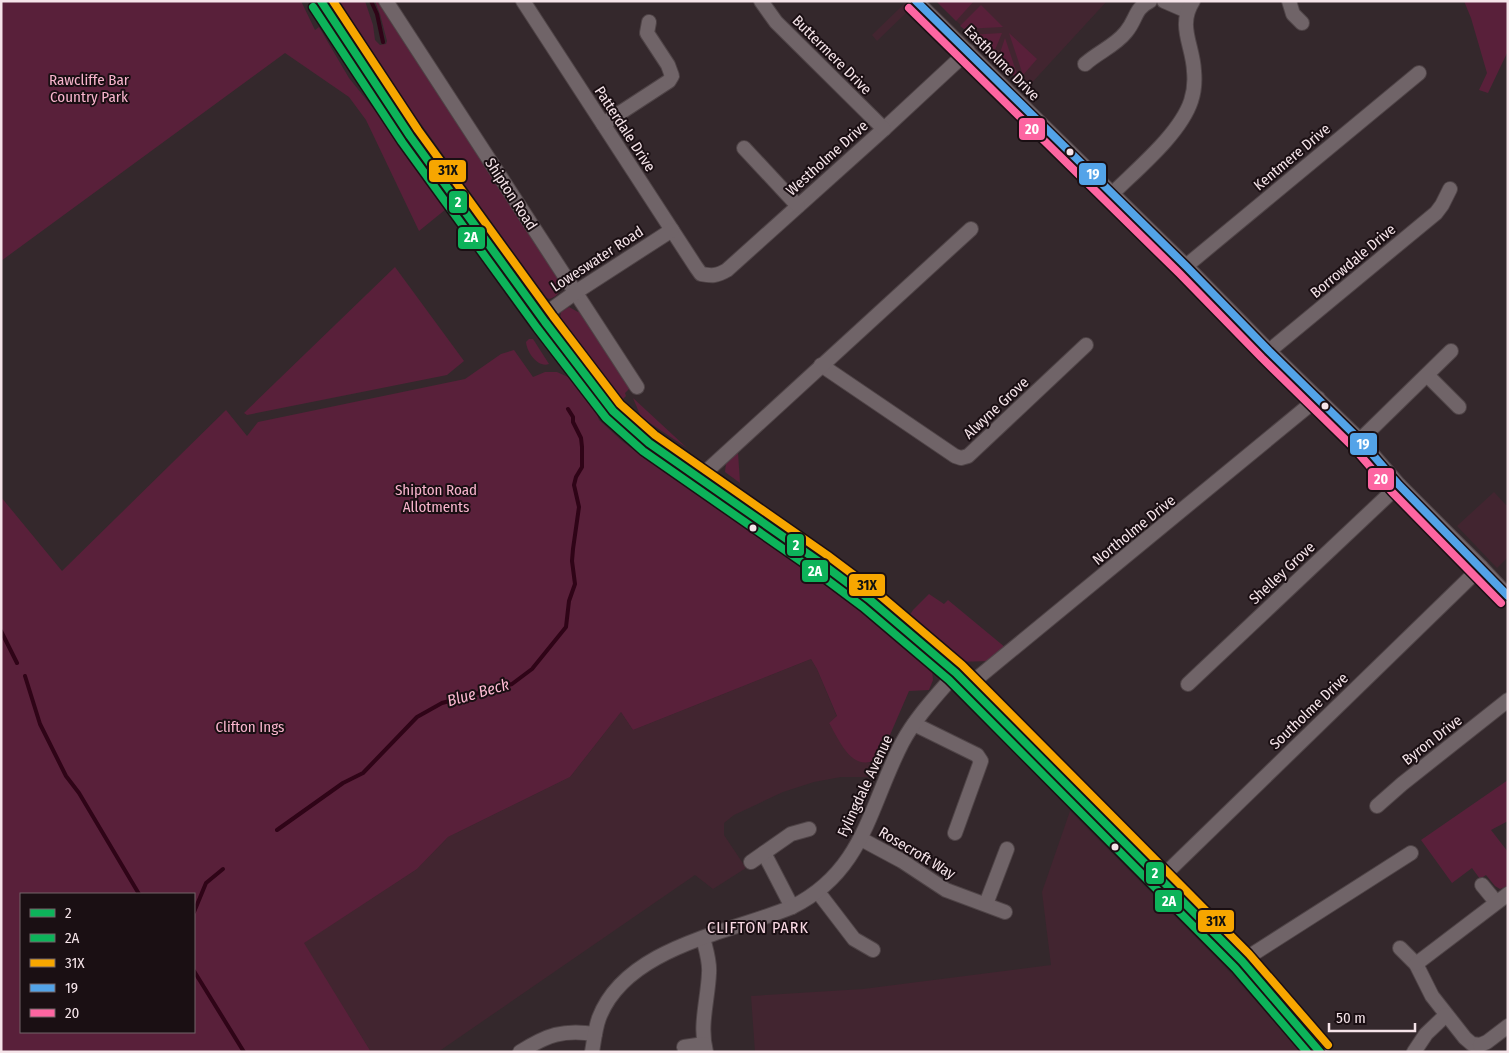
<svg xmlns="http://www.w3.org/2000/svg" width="1509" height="1053" viewBox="0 0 1509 1053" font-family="'Fira Sans Condensed',sans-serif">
	<rect width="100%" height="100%" fill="#34282c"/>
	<!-- built -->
	<g fill="#422530">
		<path d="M936,1H1107L1027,88L995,59Z"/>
		<path d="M905,3L911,8L877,41L872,35Z"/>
		<path d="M1494,492L1506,505L1508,504V557L1497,568L1457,526Z"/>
		<path d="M811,659L817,669L837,717L829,723L856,760L872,763L870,777H841L814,782L783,792L734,815L724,823V835L746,868L713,889L695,875L438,1052H371L303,943L417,869L448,837L570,777L621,712L633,730Z"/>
		<path d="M1070,811L1221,963L1276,1023L1307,1052H755L751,996L863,989L1051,965L1042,892Z"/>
	</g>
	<!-- green -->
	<g fill="#59203a" fill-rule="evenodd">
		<path d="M1,1H301L315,30L319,27L349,78L451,205L419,231L366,120L349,97L285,53L1,261Z"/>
		<path d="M339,1H365L373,25L375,40L380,45L386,44L387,41L380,14L375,1H378L563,286L560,287C559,294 556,297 549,299L545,297L542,292L411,110Z"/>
		<path d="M936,1H974L956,21Z"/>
		<path d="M1464,1H1508V51L1488,93L1479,90L1487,73L1471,18Z"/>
		<path d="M981,5L1003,27L964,29L960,26Z"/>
		<path d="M1002,33L992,57L969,35Z"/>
		<path d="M1009,33L1037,59L1023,75Z"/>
		<path d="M1005,38L1019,80L997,62Z"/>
		<path d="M395,267L464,361L447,375L247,415L244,413Z"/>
		<path d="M569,307L578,312L581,310L629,385V389L625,393L626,396L622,400L580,347L560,318L561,312Z"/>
		<path d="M529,339H533L549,364C538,368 527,353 526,342Z"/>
		<path d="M514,350L533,377L545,372H557L568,377L595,409L599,420L622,441L643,457L738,518L831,581L908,642L932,670L933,680L929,690L909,691L880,758C852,774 841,743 829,723L837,716L817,669L811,659L633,730L621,712L570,777L448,837L417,869L304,943L371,1052H1V497L62,571L226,410L247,436L258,422L465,379L501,354ZM21,894H194V1032H21Z"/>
		<path d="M633,398L687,448L641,417Z"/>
		<path d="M738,452L740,483L725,472L726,463Z"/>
		<path d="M929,594L944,604L948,600L1006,648L992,661L953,662L906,621L913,610Z"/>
		<path d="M1508,780V821L1491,830L1508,852V886L1500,889L1495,886L1486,875L1480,879L1472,868L1452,883L1421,840Z"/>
	</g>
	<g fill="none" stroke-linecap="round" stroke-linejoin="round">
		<!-- stream -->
		<g stroke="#2f0417" stroke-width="4">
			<path d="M371,1L377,14L383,42"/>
			<path d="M1,631L17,663"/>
			<path d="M25,676L40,724L66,776L79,793L139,894"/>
			<path d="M277,830L343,783L363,773L417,717L442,703L512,684L532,669L566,627L569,601L575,584L572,561L573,549L579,507L574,485L576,477L582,467V447L581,438L573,422V417L568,409"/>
			<path d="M194,912L206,883L223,869"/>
			<path d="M194,971L244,1052"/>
		</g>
		<defs>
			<g id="minor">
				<path d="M386,1L637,387"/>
				<path d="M523,1L696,267L701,274C712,276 717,276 727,270L884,129L968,51"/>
				<path d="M761,1L776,22L884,129"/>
				<path d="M916,1L1186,266L1269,351L1360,440L1399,485L1481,567L1508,596"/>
				<path d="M1164,1L1187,11"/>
				<path d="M1289,1L1293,14L1302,23"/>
				<path d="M1085,64C1098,52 1115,46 1126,32C1137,19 1134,9 1150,1"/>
				<path d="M603,124L669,81L672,76L668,65L647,33L649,22"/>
				<path d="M744,148L798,206"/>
				<path d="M1112,194C1137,169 1180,134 1191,101C1194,92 1195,81 1194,71C1193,45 1177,26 1193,1"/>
				<path d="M1186,266L1419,73"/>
				<path d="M541,317L576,292L672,230"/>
				<path d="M1269,351L1436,213L1442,205L1450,189"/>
				<path d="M821,365L955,456L961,458L968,456L1086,345"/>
				<path d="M1427,375L1459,407"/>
				<path d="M1360,440L1451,351"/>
				<path d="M698,479L971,229"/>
				<path d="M1188,684L1399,485"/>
				<path d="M969,685L1318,398"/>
				<path d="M914,724L977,755L981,761L955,833"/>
				<path d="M1377,806L1402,784L1508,700"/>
				<path d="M861,839L902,861L946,890L1005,912"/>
				<path d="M764,853L792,907"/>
				<path d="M751,862L791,834L809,829"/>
				<path d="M1160,879L1481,567"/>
				<path d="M1482,885L1496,902"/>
				<path d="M818,892L854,939L873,950"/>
				<path d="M986,904L1007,849"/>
				<path d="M703,938C706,950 710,961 709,973C708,1000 699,1025 706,1052"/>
				<path d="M1400,948L1416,964L1432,996L1465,1038L1472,1044L1480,1045"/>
				<path d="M1242,961L1411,853"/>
				<path d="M1416,964L1508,894"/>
				<path d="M1480,1045L1487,1042L1508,1026"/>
				<path d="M684,1047L704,1044"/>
				<path d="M520,1052C547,1035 563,1029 595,1034"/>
				<path d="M592,1052C594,1041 595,1029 599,1018C626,947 729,933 792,907C864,871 869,807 902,743C916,717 937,695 956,673"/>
				<path d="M1414,1052L1426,1034L1446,1015"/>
			</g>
			<path id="major" d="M321,1L410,136L545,322L613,411L649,443L821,563L869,599L956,673L1242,961L1320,1052"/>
		</defs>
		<!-- minor casing -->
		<use href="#minor" stroke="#4f4447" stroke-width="16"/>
		<!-- major casing -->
		<use href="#major" stroke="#4f4447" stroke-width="20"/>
		<!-- minor -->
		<use href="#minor" stroke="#706468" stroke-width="14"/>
		<!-- major -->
		<use href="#major" stroke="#75656b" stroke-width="18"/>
		<defs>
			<path id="bus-1" d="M321,1L410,136L545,322L613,411L649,443L821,563L869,599L956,673L1242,961L1320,1052"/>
			<path id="bus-2" d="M313,7L402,142L537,328L606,418L643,451L815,571L863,607L949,680L1235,968L1307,1052"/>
			<path id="bus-3" d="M333,1L418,130L553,316L620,404L655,435L827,555L875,591L962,665L1249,954L1328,1045"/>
			<path id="bus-4" d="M916,1L1186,266L1269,351L1360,440L1399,485L1508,596"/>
			<path id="bus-5" d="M909,8L1179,273L1262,358L1353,447L1392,492L1501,603"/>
		</defs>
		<!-- bus-1 casing -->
		<use href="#bus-1" stroke="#1a0f13" stroke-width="11"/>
		<!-- bus-2 casing -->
		<use href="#bus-2" stroke="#1a0f13" stroke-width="11"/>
		<!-- bus-3 casing -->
		<use href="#bus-3" stroke="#1a0f13" stroke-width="11"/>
		<!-- bus-4 casing -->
		<use href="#bus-4" stroke="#1a0f13" stroke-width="11"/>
		<!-- bus-5 casing -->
		<use href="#bus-5" stroke="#1a0f13" stroke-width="11"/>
		<!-- bus-1 -->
		<use href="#bus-1" stroke="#0db35a" stroke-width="8"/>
		<!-- bus-2 -->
		<use href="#bus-2" stroke="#0db35a" stroke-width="8"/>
		<!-- bus-3 -->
		<use href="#bus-3" stroke="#f7a600" stroke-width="8"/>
		<!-- bus-4 -->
		<use href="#bus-4" stroke="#53a3e8" stroke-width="8"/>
		<!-- bus-5 -->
		<use href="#bus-5" stroke="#fd65a1" stroke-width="8"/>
	</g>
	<!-- markers -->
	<g fill="#f5e4e9" stroke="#1a0f13" stroke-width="2">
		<circle cx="1070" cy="152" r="4.5"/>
		<circle cx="1325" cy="406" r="4.5"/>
		<circle cx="753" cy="528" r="4.5"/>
		<circle cx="1115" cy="847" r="4.5"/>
	</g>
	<g text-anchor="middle" stroke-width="4" stroke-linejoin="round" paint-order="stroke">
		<!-- street labels -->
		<g font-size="15" fill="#f5e4e9" stroke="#1a0f13">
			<text transform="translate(832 55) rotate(45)" y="5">Buttermere Drive</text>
			<text transform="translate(1002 63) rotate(45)" y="5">Eastholme Drive</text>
			<text transform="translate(625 129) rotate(57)" y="5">Patterdale Drive</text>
			<text transform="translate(1292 157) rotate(-40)" y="5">Kentmere Drive</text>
			<text transform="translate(827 158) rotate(-42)" y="5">Westholme Drive</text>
			<text transform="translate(511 194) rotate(57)" y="5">Shipton Road</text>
			<text transform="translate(597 259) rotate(-33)" y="5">Loweswater Road</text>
			<text transform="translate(1353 261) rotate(-40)" y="5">Borrowdale Drive</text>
			<text transform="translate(996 408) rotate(-43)" y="5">Alwyne Grove</text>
			<text transform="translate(1134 530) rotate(-39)" y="5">Northolme Drive</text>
			<text transform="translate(1282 573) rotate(-43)" y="5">Shelley Grove</text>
			<text transform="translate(1309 711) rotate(-44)" y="5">Southolme Drive</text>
			<text transform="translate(1432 740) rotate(-38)" y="5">Byron Drive</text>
			<text transform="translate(865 786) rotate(-65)" y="5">Fylingdale Avenue</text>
			<text transform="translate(917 853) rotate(31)" y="5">Rosecroft Way</text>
		</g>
		<!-- park labels -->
		<g font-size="15" fill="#f8b5cd" stroke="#1a0f13">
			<text x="89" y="85">Rawcliffe Bar<tspan x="89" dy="17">Country Park</tspan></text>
			<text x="436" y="495">Shipton Road<tspan x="436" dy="17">Allotments</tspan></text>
			<text x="250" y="732">Clifton Ings</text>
		</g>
		<!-- water labels -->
		<g font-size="16" font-style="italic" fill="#febbd3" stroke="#1a0f13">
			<text transform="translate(478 692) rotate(-16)" y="6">Blue Beck</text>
		</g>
		<!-- neighbourhood labels -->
		<g font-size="16" letter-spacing="1" fill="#f9d8e3" stroke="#1a0f13">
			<text x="758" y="933">CLIFTON PARK</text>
		</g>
	</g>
	<g stroke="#1a0f13" stroke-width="2">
		<rect x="1018" y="117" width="28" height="24" rx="5" fill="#fd65a1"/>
		<rect x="428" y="159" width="39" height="24" rx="5" fill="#f7a600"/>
		<rect x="1078" y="162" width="29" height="24" rx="5" fill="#53a3e8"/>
		<rect x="448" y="190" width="20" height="24" rx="5" fill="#0db35a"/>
		<rect x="457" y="226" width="29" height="24" rx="5" fill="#0db35a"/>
		<rect x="1349" y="432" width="29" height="24" rx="5" fill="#53a3e8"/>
		<rect x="1367" y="467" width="28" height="24" rx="5" fill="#fd65a1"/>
		<rect x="786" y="533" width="19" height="24" rx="5" fill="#0db35a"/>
		<rect x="801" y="559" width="28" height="24" rx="5" fill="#0db35a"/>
		<rect x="848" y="573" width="38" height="24" rx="5" fill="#f7a600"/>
		<rect x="1145" y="861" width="20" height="24" rx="5" fill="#0db35a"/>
		<rect x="1154" y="889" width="29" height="24" rx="5" fill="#0db35a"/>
		<rect x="1197" y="909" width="38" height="24" rx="5" fill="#f7a600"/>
	</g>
	<g font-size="14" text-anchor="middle" font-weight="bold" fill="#fff">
		<text x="1032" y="134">20</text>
		<text x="1093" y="179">19</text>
		<text x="458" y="207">2</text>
		<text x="471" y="242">2A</text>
		<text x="1363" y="449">19</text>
		<text x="1381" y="484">20</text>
		<text x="796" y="550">2</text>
		<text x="815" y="576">2A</text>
		<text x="1155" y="878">2</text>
		<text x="1169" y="906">2A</text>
	</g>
	<g font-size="14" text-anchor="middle" font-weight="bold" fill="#111">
		<text x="448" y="175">31X</text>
		<text x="867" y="590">31X</text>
		<text x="1216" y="926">31X</text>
	</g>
	<!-- border -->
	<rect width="1509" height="1053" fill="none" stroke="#f5e4e9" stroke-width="5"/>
	<!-- legend -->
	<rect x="20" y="893" width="175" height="140" fill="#1a0f13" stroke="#726469"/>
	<rect x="30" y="909" width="25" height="8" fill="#0db35a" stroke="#726469"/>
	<text x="65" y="918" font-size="15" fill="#f5e4e9">2</text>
	<rect x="30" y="934" width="25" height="8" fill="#0db35a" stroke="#726469"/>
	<text x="65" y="943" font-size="15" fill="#f5e4e9">2A</text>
	<rect x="30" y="959" width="25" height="8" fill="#f7a600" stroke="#726469"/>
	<text x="65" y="968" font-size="15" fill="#f5e4e9">31X</text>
	<rect x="30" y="984" width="25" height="8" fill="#53a3e8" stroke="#726469"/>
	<text x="65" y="993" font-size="15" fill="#f5e4e9">19</text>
	<rect x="30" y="1009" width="25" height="8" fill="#fd65a1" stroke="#726469"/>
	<text x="65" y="1018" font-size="15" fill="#f5e4e9">20</text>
	<!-- scale -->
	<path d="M1329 1023v8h86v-8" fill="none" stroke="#f5e4e9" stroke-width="2.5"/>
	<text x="1336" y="1023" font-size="15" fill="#f5e4e9" stroke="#1a0f13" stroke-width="4" paint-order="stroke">50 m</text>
</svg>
